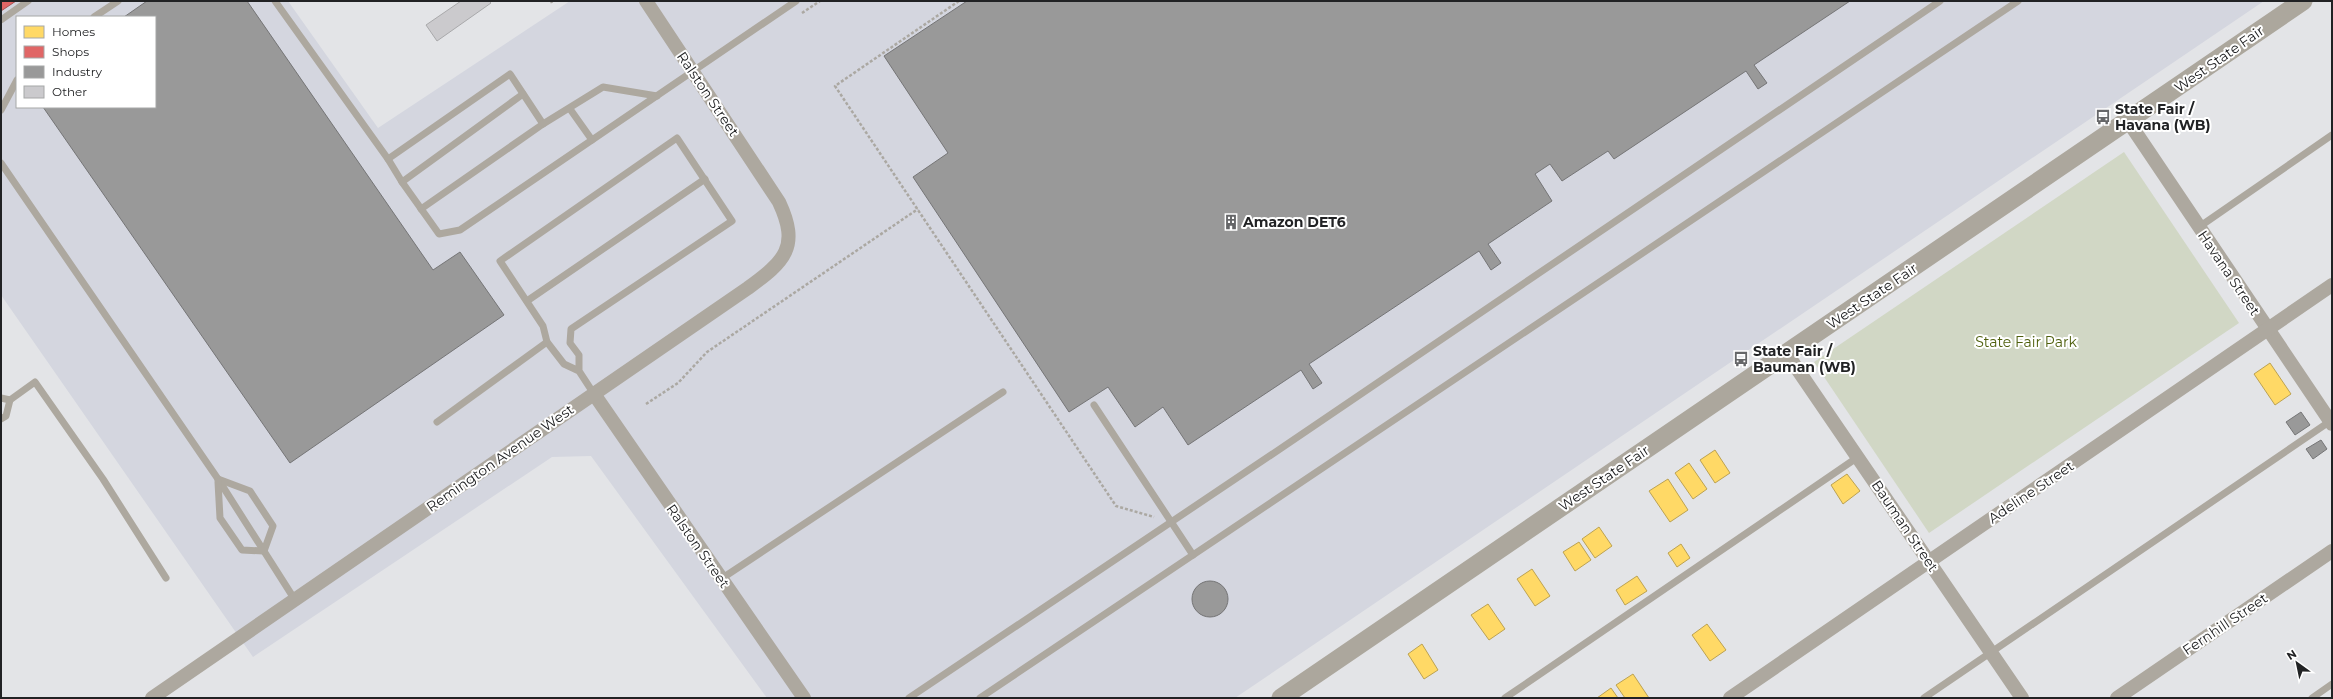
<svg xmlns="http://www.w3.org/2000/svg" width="2333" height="699" viewBox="0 0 2333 699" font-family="Montserrat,sans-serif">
	<rect width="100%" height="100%" fill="#e3e4e7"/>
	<!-- built -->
	<path fill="#d4d6df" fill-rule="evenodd" d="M1,1H288L378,128L570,1H2264L1235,698H767L591,456L552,457L253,657L1,295ZM17,17H155V107H17Z"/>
	<!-- green -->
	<path fill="#d1d7c5" d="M2124,152L2239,323L1929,533L1814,362Z"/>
	<!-- homes -->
	<g fill="#ffd966" stroke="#bca252">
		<path d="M2270,363L2291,394L2275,405L2254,374Z"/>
		<path d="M1715,450L1730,473L1715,483L1700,460Z"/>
		<path d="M1689,463L1707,489L1693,499L1675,473Z"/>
		<path d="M1847,474L1860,491L1843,504L1831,485Z"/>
		<path d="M1668,479L1688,510L1670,522L1649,491Z"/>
		<path d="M1599,527L1612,546L1595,558L1582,539Z"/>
		<path d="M1579,542L1591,560L1575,571L1563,552Z"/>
		<path d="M1681,544L1690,558L1677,567L1668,553Z"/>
		<path d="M1532,569L1550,596L1535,606L1517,579Z"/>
		<path d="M1637,576L1647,591L1625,605L1616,590Z"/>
		<path d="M1488,604L1505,629L1489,640L1471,615Z"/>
		<path d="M1707,624L1726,650L1710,661L1692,635Z"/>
		<path d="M1422,644L1438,670L1424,679L1408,654Z"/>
		<path d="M1633,674L1649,698H1625L1616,685Z"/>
		<path d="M1611,688L1618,698H1597Z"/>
	</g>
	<!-- shops -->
	<path fill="#e06666" stroke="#a75252" d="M1,1H16L1,11Z"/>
	<!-- industry -->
	<g fill="#999" stroke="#757576">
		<path d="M147,1H247L433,270L460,252L504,315L290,463L43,107H155V17H124Z"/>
		<path d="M967,1H1850L1754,65L1767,83L1758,89L1746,71L1614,159L1608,151L1562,181L1550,164L1535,174L1552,201L1488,244L1501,263L1491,270L1479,251L1309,364L1322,383L1313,389L1301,370L1188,445L1163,407L1135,427L1108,387L1069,412L913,177L948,153L884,56Z"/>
		<path d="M2301,412L2310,425L2295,435L2286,422Z"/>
		<path d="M2321,440L2327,449L2313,459L2306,449Z"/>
		<circle cx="1210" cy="599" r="18"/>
	</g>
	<!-- building -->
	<path fill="#cbcacd" stroke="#a9a9ab" d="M461,1H489L491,3L437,41L426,25Z"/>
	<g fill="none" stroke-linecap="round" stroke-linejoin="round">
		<!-- path -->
		<g stroke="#aba8a2" stroke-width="2.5" stroke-dasharray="3 2" stroke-linecap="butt">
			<path d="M551,1L552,3"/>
			<path d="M959,1L835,86L1116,506L1154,517"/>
			<path d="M802,13L820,1"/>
			<path d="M646,404L678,383L707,352L918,209"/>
		</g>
		<!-- lane -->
		<g stroke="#ada89f" stroke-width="7">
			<path d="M275,1L388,159L402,182L439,234L460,230L796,1"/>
			<path d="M94,17L118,1"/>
			<path d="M1,20L28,1"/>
			<path d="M570,109L592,140"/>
			<path d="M1,110L17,80"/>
			<path d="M388,159L510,74L543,124"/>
			<path d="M1,163L218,479L295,600"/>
			<path d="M402,182L523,94"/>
			<path d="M421,209L543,124L603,87L657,96"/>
			<path d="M2199,227L2332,135"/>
			<path d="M527,301L705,179"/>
			<path d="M579,371L564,364L547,342L543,326L500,261L677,138L732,221L571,329L570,343L579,355V371L594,394"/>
			<path d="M1,398L10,400L35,382L103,479L166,578"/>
			<path d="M1094,405L1193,555"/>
			<path d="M1,419L6,416L10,400"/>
			<path d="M437,422L547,342"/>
			<path d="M218,479L250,491L273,526L264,551"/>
			<path d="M218,482L220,518L242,550L264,551"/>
			<path d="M721,579L1003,392"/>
			<path d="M909,698L1271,455L1940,1"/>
			<path d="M980,698L2018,1"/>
			<path d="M1505,698L1858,457"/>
			<path d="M1924,698L2332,420"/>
			<path d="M2312,698L2332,684"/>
		</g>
		<!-- street -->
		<g stroke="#ada89f" stroke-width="14">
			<path d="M2128,121L2332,424"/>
			<path d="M1787,354L2022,698"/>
			<path d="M594,394L804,698"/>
			<path d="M152,698L748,288C785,261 800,247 779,202L646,1"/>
			<path d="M1730,698L2332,285"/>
			<path d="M2117,698L2332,551"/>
		</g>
		<!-- secondary -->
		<path stroke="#aca79d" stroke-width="19" d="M1281,698L2303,1"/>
	</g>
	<!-- icons -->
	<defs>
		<symbol id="bus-bare" viewBox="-9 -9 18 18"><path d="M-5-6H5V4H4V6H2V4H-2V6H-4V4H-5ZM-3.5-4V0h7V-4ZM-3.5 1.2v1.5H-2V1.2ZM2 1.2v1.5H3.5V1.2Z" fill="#656668" stroke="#fff" stroke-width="2.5" paint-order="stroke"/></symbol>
		<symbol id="building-bare" viewBox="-9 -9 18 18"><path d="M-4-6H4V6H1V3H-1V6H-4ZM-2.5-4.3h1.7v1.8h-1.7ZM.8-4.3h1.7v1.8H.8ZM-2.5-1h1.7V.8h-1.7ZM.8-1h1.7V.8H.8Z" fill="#656668" stroke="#fff" stroke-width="2.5" paint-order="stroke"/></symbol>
	</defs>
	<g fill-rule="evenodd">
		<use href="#bus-bare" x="2092" y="106" width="22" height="22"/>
		<use href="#building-bare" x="1220" y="211" width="22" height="22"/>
		<use href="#bus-bare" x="1730" y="348" width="22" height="22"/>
	</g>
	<g text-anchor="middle" stroke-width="4" stroke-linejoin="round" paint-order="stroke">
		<!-- street labels -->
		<g font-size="14" fill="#212224" stroke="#fff">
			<text transform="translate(2219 59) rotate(-35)" y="5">West State Fair</text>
			<text transform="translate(708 94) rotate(56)" y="5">Ralston Street</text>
			<text transform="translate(2229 273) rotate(56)" y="5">Havana Street</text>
			<text transform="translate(1872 296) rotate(-34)" y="5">West State Fair</text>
			<text transform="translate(500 458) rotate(-35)" y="5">Remington Avenue West</text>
			<text transform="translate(1604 478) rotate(-34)" y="5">West State Fair</text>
			<text transform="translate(2031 492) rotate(-34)" y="5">Adeline Street</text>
			<text transform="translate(1905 526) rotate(56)" y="5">Bauman Street</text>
			<text transform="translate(698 546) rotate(55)" y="5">Ralston Street</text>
			<text transform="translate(2225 624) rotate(-34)" y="5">Fernhill Street</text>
		</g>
		<!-- poi labels -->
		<g font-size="14" font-weight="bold" fill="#212224" stroke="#fff" text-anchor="start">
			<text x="2115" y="114">State Fair /<tspan x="2115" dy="16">Havana (WB)</tspan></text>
			<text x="1243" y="227">Amazon DET6</text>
			<text x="1753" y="356">State Fair /<tspan x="1753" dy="16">Bauman (WB)</tspan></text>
		</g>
		<!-- park labels -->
		<g font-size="14" fill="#4e5f0c" stroke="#fff">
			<text x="2026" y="347">State Fair Park</text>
		</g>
	</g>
	<!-- border -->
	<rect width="2333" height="699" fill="none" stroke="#212224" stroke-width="4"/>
	<!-- legend -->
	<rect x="16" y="16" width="140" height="92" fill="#ffffff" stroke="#a6a7a7"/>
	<rect x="24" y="26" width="20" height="12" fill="#ffd966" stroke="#a6a7a7"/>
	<text x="52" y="36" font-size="12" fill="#212224">Homes</text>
	<rect x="24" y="46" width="20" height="12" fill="#e06666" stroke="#a6a7a7"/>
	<text x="52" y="56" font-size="12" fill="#212224">Shops</text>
	<rect x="24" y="66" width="20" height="12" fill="#999999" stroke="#a6a7a7"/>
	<text x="52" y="76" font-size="12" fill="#212224">Industry</text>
	<rect x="24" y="86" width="20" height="12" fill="#cbcacd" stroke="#a6a7a7"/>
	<text x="52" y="96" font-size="12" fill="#212224">Other</text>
	<!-- north arrow -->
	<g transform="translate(2297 663) rotate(327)" stroke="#ffffff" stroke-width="3" paint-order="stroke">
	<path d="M0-3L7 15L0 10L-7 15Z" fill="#212224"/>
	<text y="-6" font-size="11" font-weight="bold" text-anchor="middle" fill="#212224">N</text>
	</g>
</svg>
